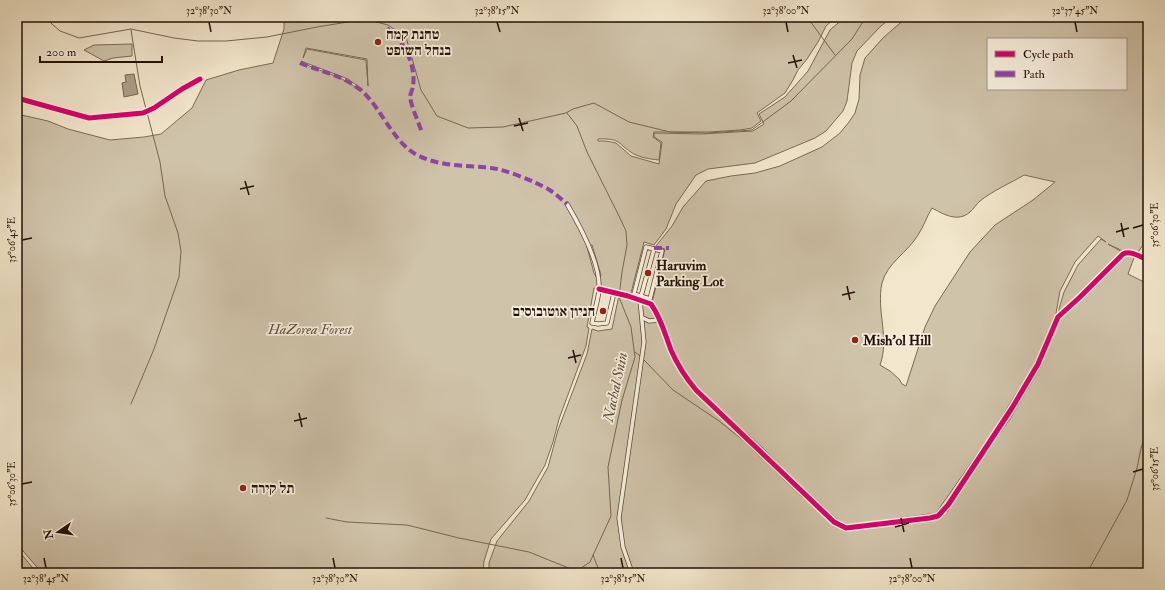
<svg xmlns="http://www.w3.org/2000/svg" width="1165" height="590" viewBox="0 0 1165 590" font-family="'IM FELL Double Pica','Frank Ruhl Libre',serif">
	<rect width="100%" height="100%" fill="#f2e7cc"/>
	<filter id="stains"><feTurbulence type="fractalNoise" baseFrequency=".005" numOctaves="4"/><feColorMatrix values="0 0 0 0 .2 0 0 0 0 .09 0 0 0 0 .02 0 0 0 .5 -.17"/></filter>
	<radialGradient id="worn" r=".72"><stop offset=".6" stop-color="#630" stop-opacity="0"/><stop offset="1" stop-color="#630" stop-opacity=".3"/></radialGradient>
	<!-- green -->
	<g fill="#cfc3aa" stroke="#7a6a57" fill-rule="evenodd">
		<path d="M284,17H836L826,26L818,42L807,59L798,70L793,80L785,93L757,113L761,121L752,128L740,130L709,132H654L653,137L661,143L659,160C650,159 642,158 634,154C617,144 622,138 598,139V141H606L616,143L631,156L659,164L662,142L654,137V133L701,134L753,131L764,124L759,114L785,97L808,71L830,30L845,17H892L881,26L857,51L852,63L847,101L843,111L826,131L815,138L755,163L708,169L696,175L676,204L666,229L654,245L644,242L630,297L652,303L665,249L656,246L672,226L683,207L706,181L731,176L755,173L780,166L822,147L840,133L849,122L855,113L859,99L860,75L865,58L883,38L907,17H1139L1148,26V237L1137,254L1128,251H1123L1108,244L1122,252L1135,255L1128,274L1148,284L1146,288L1148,289V573H489V563L497,541L529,501L548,467L558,430L587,354L592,329L598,331L612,329L619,295L594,288L587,327L589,328L586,346L559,419L553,442L545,465L525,500L491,539L484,561L483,573H42L17,544V114L48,121L68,129L110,140L144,137L161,134L192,108L206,80L239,70L273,63L284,29ZM988,39H1126V89H988ZM306,48L367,59L368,86L366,60L307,49L303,58ZM301,61L348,79L363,90C355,88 348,82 340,78C328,72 311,69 301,61ZM1024,175L1055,182L1033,200L995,225L970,252L935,306L925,327L906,386L902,384L899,379L890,371L880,365C890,338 876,311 882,283C887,263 908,252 918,235C924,226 927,216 932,208C943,214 958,223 970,212C974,209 976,204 980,201C992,191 1011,183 1024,175ZM1098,236L1106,242L1101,239L1078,265L1064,292L1059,309V323L1052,337L1041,366L1010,419L990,447L948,511L938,519L879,526L847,531L841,529L827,519L806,499L686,380L669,348L688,379L697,389L763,448L790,476L842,524L845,526L936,513L990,436L1035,363L1055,319L1060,291L1075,262ZM592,245L601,275L598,280L594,273L587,247Z"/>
		<path d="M132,44V56L113,58L104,61L84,50L94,45Z"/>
		<path d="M17,549L37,573H17Z"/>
	</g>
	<!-- water -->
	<path fill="#ac9e88" stroke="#766653" d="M134,74L138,94L124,97L122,83L126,82L125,75Z"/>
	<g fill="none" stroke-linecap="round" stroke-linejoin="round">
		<!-- stream -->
		<g stroke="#766653" stroke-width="1">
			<path d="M44,17L60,31L79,38L131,29L174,38L198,41H226L267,37L317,27L360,20H369L388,25L406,37L421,90L437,116L468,128L503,127L566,113L573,109L594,103L629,122L670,132L708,133L752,130L791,101L852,39L864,20L868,17"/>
			<path d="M807,17L835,55"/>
			<path d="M131,30L140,86L160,162L165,196L178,233L181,251L179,277L154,349L131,404"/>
			<path d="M567,113L577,126L587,152L619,216L626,231L627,245L622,272L619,297L631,327L635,357L622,400L608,467L611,516L590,562L574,573"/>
			<path d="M635,352L640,356"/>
			<path d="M644,360L673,390L719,421L744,441L802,497"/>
			<path d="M326,518L347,522L407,525L459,538L529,552L576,571"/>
			<path d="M593,555L600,573"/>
			<path d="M17,565L24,573"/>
			<path d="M1087,573L1127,500L1137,468L1141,448L1148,428"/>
		</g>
		<defs>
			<g id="minor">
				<path d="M17,98L89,118L143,113L154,108L182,89L200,79"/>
				<path d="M567,204C580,226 601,264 599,290C598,301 594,312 592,323L598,324L607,323L614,293"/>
				<path d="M646,247L662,251L650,299L634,294Z"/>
				<path d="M599,289L628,296L651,304C661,318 665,334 671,350C677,364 686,378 696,390L834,522L846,528L930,518L938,516L948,505L1012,408L1038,364L1058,317L1080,297L1123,254C1131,250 1140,257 1148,260"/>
				<path d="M643,318L649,321L661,320"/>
				<path d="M632,573L623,547L619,518L644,342L640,300L654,249"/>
			</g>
		</defs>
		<!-- minor casing -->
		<use href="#minor" stroke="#584636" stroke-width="5"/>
		<!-- minor -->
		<use href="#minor" stroke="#f7efde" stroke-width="3.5"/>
		<!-- quiet -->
		<g stroke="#8e44ad" stroke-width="4" stroke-dasharray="8 4" stroke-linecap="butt">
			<path d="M387,28L388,29V35L391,34C406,42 416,69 413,86C413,89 410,94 410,97C411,106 419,123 422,133"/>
			<path d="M300,63C322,72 345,76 363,92C383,111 394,144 419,156C442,167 467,165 491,168C504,169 536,182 548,189C555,193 561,199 567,204"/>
			<path d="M654,248H669"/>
		</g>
		<defs>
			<g id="cycleway">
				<path d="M17,98L89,118L143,113L154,108L182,89L200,79"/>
				<path d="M599,289L628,296L651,304C661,318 665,334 671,350C677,364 686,378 696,390L834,522L846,528L930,518L938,516L948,505L1012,408L1038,364L1058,317L1080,297L1123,254C1131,250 1140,257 1148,260"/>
			</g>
		</defs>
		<!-- cycleway casing -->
		<use href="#cycleway" stroke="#f7efde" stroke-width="8"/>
		<!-- cycleway -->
		<use href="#cycleway" stroke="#d6006c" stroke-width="5"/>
	</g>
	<!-- ticks -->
	<path fill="none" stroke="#251104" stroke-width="1.5" d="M209,22L211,32M497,22L500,32M786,22L788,32M1075,22L1077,32M793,55L797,68M788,63L802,60M519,118L523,131M514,126L528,123M245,181L249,195M240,189L254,186M1121,223L1124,237M1133,228L1143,225M1116,232L1129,228M22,240L32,238M847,286L850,300M842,295L855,292M573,350L576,363M568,358L581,355M299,413L302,427M294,421L307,418M1133,472L1143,469M22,484L32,482M901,518L904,532M895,527L909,523M44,558L46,568M333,558L335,568M621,558L623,568M910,558L912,568"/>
	<!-- markers -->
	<g fill="#8f2418" stroke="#f7efde" stroke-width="1.5">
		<circle cx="378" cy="42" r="4"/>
		<circle cx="648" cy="273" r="4"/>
		<circle cx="603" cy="311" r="4"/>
		<circle cx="855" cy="340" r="4"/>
		<circle cx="243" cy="488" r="4"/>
	</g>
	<g text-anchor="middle" stroke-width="3.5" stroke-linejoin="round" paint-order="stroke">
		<!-- poi labels -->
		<g font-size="14" font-weight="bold" fill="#251104" stroke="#f7efde" text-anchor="start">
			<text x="386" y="39">טחנת קמח<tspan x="386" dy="16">בנחל השופט</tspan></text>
			<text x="656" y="270">Haruvim<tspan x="656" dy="16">Parking Lot</tspan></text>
			<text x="595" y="316" text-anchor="end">חניון אוטובוסים</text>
			<text x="863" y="345">Mish'ol Hill</text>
			<text x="251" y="493">תל קירה</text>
		</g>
		<!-- park labels -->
		<g font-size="14" font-style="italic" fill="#604f3e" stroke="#f7efde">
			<text x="310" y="334">HaZorea Forest</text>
		</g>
		<!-- water labels -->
		<g font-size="15" font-style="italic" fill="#62503f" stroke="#f7efde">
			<text transform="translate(615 387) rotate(-78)" y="5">Nachal Snin</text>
		</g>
	</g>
	<!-- margin -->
	<rect width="1165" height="590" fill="none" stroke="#f2e7cc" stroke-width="44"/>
	<!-- legend -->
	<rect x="987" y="38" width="140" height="52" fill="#f7efde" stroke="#a39687"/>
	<rect x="995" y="51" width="20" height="6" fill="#d6006c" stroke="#a39687"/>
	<text x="1023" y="58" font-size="12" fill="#251104">Cycle path</text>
	<rect x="995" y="71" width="20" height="6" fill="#8e44ad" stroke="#a39687"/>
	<text x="1023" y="78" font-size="12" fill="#251104">Path</text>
	<!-- north arrow -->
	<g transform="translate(58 532) rotate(257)" stroke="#f7efde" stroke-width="3" paint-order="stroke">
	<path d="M0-3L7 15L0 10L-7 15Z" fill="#251104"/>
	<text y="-6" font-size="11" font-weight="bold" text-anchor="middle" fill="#251104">N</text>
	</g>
	<!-- scale -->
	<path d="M40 56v6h122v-6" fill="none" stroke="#251104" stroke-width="2"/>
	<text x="46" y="56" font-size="12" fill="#251104" stroke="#f7efde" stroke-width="3" paint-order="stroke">200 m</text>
	<rect x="22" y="22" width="1121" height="546" fill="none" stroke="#251104" stroke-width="1.5"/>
	<g font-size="10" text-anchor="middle" fill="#251104">
		<text x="209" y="14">32°38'30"N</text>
		<text x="497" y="14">32°38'15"N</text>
		<text x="786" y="14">32°38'00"N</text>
		<text x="1075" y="14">32°37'45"N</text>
		<text transform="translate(1154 225) rotate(-90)" y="4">35°06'30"E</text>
		<text transform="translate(11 240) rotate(-90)" y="4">35°06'45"E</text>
		<text transform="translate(1154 469) rotate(-90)" y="4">35°06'15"E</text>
		<text transform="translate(11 484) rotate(-90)" y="4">35°06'30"E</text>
		<text x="46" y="582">32°38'45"N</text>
		<text x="335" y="582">32°38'30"N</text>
		<text x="623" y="582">32°38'15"N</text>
		<text x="912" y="582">32°38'00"N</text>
	</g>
	<rect width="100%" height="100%" filter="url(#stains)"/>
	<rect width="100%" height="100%" fill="url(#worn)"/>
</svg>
